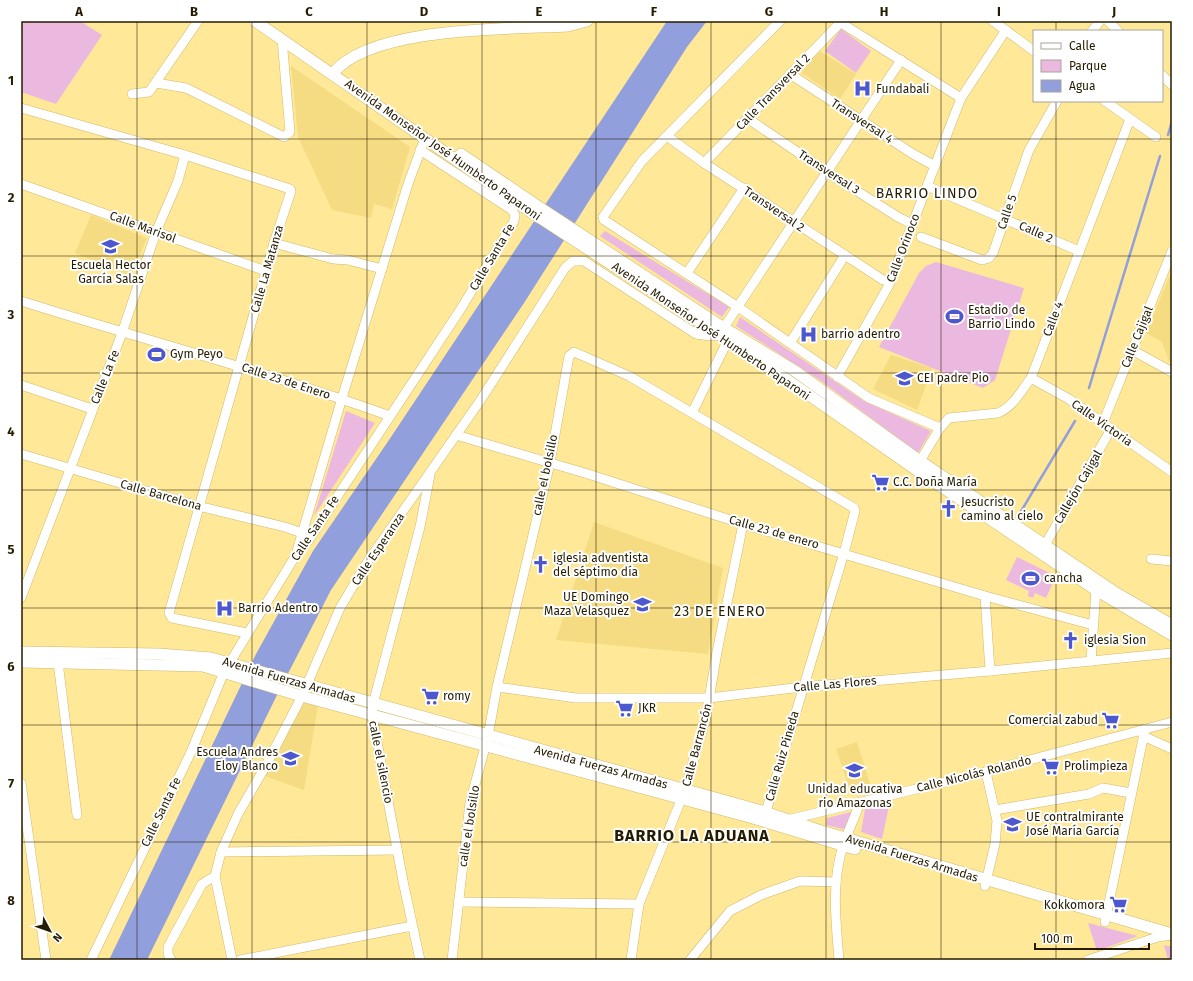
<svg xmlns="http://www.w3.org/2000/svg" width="1193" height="981" viewBox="0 0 1193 981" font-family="'Fira Sans',sans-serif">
	<rect width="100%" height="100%" fill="#ffe898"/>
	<!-- built -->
	<g fill="#f5dc83">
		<path d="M820,51L856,74L840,99L799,71Z"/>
		<path d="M291,66L410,147L392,209L374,204L371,218L332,210L298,137Z"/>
		<path d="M91,215L147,238L131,276L75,253Z"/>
		<path d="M1172,270V362L1169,361L1162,342L1146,333Z"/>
		<path d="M891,355L932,368L917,410L873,389Z"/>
		<path d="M594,522L723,568L708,654L556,640Z"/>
		<path d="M303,701L318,705L304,790L265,776L281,741Z"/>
		<path d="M857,742L871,787L851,793L836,749Z"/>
	</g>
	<!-- green -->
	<g fill="#ebb9df">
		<path d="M21,21H80L102,35L56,104L21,92Z"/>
		<path d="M841,29L871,51L856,73L825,51Z"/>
		<path d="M605,231L729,307L722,317L600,236Z"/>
		<path d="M936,262L1024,288L995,380L983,388L879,347L919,273L926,266Z"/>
		<path d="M740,317L864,401L931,431L918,453L821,381L736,326Z"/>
		<path d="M346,411L375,423L314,516Z"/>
		<path d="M1017,557L1056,576L1046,598L1035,593L1033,598L1028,596L1029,591L1006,580Z"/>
		<path d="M889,806L882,839L861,832L865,809Z"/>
		<path d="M851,812L847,830L826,825L827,818Z"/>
		<path d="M1088,923L1138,936L1097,951Z"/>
		<path d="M1164,945L1172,947V960H1168Z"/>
	</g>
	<!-- water -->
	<path fill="#929fdd" d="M667,21H707L687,47L524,303L331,590L278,693L147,960H109L256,654L313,551L389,440Z"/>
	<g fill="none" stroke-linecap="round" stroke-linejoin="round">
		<!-- stream -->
		<g stroke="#929fdd" stroke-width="2.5">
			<path d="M1168,135L1172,121"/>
			<path d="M1089,388L1160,156"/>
			<path d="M1020,513L1075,421"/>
		</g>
		<defs>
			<g id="minor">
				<path d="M780,21L642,161L603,217L604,220L738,307L869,398L940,428"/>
				<path d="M993,21L1034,51"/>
				<path d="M1108,21L1118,31"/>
				<path d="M841,23L961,98"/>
				<path d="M1092,31L1100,21"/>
				<path d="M790,74L913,154L935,166"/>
				<path d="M1162,75L1172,85"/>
				<path d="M156,83L186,88L284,137L290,132L282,39"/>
				<path d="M132,94L149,92L198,21"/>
				<path d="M1105,101L1156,137"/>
				<path d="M21,108L185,155L290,189L291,191L274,243L169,613L172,618L247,633"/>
				<path d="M747,118L827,172L898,217L912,224"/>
				<path d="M667,136L704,163L883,280"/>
				<path d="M704,163L842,21"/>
				<path d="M21,184L266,271"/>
				<path d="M927,186L1079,251"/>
				<path d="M921,237L982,260L989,258L993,253L1029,150L1057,101"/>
				<path d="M274,243L333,259L348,260L382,269"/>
				<path d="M687,273L744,188"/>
				<path d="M21,301C144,340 268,372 390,416"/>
				<path d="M790,343L845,255"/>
				<path d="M1132,350L1172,372"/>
				<path d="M837,377L889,285L961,98L1006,30"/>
				<path d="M1031,378L1069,399L1172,472"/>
				<path d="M21,385L92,409"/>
				<path d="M692,413L728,340"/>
				<path d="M1103,423L1172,251"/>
				<path d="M456,435L588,474L743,524L985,596L1093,625"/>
				<path d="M21,454L198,506L285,527L302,533"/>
				<path d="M920,461L940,428L949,418L998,413C1013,407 1021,391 1031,378L1130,119"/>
				<path d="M1045,545L1111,429"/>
				<path d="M297,551L342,398L408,184L425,138"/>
				<path d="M1151,559L1172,561"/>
				<path d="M985,596L990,671"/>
				<path d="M21,598L122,333L156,232L178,181L185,155"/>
				<path d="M1091,661L1096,590"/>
				<path d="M58,662L77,815"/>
				<path d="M497,687L576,698H709L802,687L990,671L1172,653"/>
				<path d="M1143,736L1172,749"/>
				<path d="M21,783L46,960"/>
				<path d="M995,810L1089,794L1103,788L1131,793"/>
				<path d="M787,820L962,778L1172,722"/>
				<path d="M397,850L221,852L238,814L265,767L302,696L340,608L368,561L480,401L565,268L573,261H584L696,334L710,336L719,335L901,60"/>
				<path d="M221,852L215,876L232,960"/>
				<path d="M985,886L995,844L997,821L986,772"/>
				<path d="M458,902L639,904"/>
				<path d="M1105,922L1145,729"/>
				<path d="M91,960L191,752L224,672L296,555L308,541L462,307L514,221L515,215L512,210L420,150"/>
				<path d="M171,960L168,954V947L202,884L215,876"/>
				<path d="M240,960L412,926"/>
				<path d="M420,960L403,881L372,715L373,704L420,527L430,475"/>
				<path d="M452,960L470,803L488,736L497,687L550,463L569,356L574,352L629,376L854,508L855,511L844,553L764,818"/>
				<path d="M631,960L639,904L685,790L706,717L717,652L743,524"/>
				<path d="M690,960L730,911L761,895L800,881L836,882"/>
				<path d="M839,960C836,922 831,883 843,846C848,831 855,817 860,802"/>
				<path d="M1088,960L1158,937L1172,935"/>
			</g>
			<g id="tertiary">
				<path d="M255,21L534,214L763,363L918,471L1096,590L1172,635"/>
				<path d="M333,73C372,26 510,29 568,26L587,21"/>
				<path d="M461,154L539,207L721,326L795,371L920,461L1116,593L1172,625"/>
				<path d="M21,652L159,654L211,658L762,811L818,830L1172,934"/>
				<path d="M21,662L203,666L298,695L753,818L855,849"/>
			</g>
		</defs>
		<!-- minor casing -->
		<use href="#minor" stroke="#d0ba6b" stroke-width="10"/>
		<!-- tertiary casing -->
		<use href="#tertiary" stroke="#d0ba6b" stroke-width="12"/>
		<!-- minor -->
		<use href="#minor" stroke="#fff" stroke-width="9"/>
		<!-- tertiary -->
		<use href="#tertiary" stroke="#fff" stroke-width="11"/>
	</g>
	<!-- grid -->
	<path fill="none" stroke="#251c00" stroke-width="1" stroke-opacity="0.55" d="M137,21V960M252,21V960M367,21V960M482,21V960M596,21V960M711,21V960M826,21V960M941,21V960M1056,21V31M1056,101V960M21,139H1172M21,256H1172M21,373H1172M21,490H1172M21,608H1172M21,725H1172M21,842H1172"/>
	<!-- icons -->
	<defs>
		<symbol id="hospital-bare" viewBox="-9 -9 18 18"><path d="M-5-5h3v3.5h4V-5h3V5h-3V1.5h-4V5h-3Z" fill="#4d58ce" stroke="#fff" stroke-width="2.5" paint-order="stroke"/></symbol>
		<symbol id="school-bare" viewBox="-9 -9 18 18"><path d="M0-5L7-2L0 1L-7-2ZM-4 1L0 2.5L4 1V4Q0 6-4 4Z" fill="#4d58ce" stroke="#fff" stroke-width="2.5" paint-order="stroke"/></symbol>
		<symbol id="stadium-bare" viewBox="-9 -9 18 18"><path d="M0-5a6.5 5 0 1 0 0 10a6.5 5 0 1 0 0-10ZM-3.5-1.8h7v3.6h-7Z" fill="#4d58ce" stroke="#fff" stroke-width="2.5" paint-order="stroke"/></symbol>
		<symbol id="supermarket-bare" viewBox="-9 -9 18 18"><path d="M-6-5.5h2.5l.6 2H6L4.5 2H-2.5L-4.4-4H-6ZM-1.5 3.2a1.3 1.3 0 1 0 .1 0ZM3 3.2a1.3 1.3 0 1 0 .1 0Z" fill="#4d58ce" stroke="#fff" stroke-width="2.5" paint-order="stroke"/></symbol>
		<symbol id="church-bare" viewBox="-9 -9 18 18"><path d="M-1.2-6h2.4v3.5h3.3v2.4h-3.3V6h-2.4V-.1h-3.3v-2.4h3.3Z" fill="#4d58ce" stroke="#fff" stroke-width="2.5" paint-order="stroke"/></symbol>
	</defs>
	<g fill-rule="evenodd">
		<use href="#hospital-bare" x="850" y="76" width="25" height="25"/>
		<use href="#school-bare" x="98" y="234" width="25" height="25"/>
		<use href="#stadium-bare" x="942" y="304" width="25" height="25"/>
		<use href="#hospital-bare" x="796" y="322" width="25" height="25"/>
		<use href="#stadium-bare" x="144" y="342" width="25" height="25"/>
		<use href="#school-bare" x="892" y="366" width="25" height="25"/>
		<use href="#supermarket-bare" x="868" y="470" width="25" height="25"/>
		<use href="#church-bare" x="936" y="496" width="25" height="25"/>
		<use href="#church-bare" x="528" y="552" width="25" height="25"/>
		<use href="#stadium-bare" x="1018" y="566" width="25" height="25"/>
		<use href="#school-bare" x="630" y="592" width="25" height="25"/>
		<use href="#hospital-bare" x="212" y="596" width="25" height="25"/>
		<use href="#church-bare" x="1058" y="628" width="25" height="25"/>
		<use href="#supermarket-bare" x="418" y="684" width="25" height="25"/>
		<use href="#supermarket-bare" x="612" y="696" width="25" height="25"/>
		<use href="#supermarket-bare" x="1098" y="708" width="25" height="25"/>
		<use href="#school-bare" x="278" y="746" width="25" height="25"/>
		<use href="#supermarket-bare" x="1038" y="754" width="25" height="25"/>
		<use href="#school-bare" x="842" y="758" width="25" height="25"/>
		<use href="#school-bare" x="1000" y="812" width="25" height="25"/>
		<use href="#supermarket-bare" x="1106" y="892" width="25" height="25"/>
	</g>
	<g text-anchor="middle" stroke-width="4" stroke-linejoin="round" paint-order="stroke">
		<!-- poi labels -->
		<g font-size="12" fill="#251c00" stroke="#fff" text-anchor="start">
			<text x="876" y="93">Fundabali</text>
			<text x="111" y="269" text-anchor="middle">Escuela Hector<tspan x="111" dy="14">García Salas</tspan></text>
			<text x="968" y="314">Estadio de<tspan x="968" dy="14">Barrio Lindo</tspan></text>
			<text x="821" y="338">barrio adentro</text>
			<text x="170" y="358">Gym Peyo</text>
			<text x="917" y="382">CEI padre Pio</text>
			<text x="893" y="486">C.C. Doña María</text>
			<text x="961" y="506">Jesucristo<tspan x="961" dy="14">camino al cielo</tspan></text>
			<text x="553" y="562">iglesia adventista<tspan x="553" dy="14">del séptimo día</tspan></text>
			<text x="1044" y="582">cancha</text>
			<text x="629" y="601" text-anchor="end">UE Domingo<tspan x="629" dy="14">Maza Velasquez</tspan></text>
			<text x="238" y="612">Barrio Adentro</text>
			<text x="1084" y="644">iglesia Sion</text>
			<text x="443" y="700">romy</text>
			<text x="638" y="712">JKR</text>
			<text x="1098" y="724" text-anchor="end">Comercial zabud</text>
			<text x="278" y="756" text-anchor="end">Escuela Andres<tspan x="278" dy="14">Eloy Blanco</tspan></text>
			<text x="1064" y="770">Prolimpieza</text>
			<text x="855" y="793" text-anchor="middle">Unidad educativa<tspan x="855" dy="14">rio Amazonas</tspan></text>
			<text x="1026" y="821">UE contralmirante<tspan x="1026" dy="14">José María García</tspan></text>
			<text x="1105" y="909" text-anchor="end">Kokkomora</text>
		</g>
		<!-- street labels -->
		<g font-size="12" fill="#251c00" stroke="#fff">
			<text transform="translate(773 92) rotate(-46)" y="4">Calle Transversal 2</text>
			<text transform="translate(862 121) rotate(33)" y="4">Transversal 4</text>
			<text transform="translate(443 150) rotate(35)" y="4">Avenida Monseñor José Humberto Paparoni</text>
			<text transform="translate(829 172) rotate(33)" y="4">Transversal 3</text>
			<text transform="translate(774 209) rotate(34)" y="4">Transversal 2</text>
			<text transform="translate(1007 212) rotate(-71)" y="4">Calle 5</text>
			<text transform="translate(143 227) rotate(20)" y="4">Calle Marisol</text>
			<text transform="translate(1036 232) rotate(24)" y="4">Calle 2</text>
			<text transform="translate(903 248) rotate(-69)" y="4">Calle Orinoco</text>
			<text transform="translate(492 257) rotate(-59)" y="4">Calle Santa Fe</text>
			<text transform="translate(267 269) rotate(-74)" y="4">Calle La Matanza</text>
			<text transform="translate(1053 319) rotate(-69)" y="4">Calle 4</text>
			<text transform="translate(711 331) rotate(34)" y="4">Avenida Monseñor José Humberto Paparoni</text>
			<text transform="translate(1137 337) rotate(-68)" y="4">Calle Cajigal</text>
			<text transform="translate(105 377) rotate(-68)" y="4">Calle La Fe</text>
			<text transform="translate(286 381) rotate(18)" y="4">Calle 23 de Enero</text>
			<text transform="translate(1102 423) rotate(35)" y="4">Calle Victoria</text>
			<text transform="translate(545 475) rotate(-78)" y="4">calle el bolsillo</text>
			<text transform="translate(1078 487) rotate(-60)" y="4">Callejón Cajigal</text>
			<text transform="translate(161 495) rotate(16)" y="4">Calle Barcelona</text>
			<text transform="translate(315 528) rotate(-56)" y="4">Calle Santa Fe</text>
			<text transform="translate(774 532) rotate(16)" y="4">Calle 23 de enero</text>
			<text transform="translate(378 549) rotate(-56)" y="4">Calle Esperanza</text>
			<text transform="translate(289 680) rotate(16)" y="4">Avenida Fuerzas Armadas</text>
			<text transform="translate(835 684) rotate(-5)" y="4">Calle Las Flores</text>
			<text transform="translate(697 745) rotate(-75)" y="4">Calle Barrancón</text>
			<text transform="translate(782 756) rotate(-74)" y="4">Calle Ruiz Pineda</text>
			<text transform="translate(381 762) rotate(79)" y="4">calle el silencio</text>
			<text transform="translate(601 767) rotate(15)" y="4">Avenida Fuerzas Armadas</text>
			<text transform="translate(974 774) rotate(-14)" y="4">Calle Nicolás Rolando</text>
			<text transform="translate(161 812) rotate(-64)" y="4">Calle Santa Fe</text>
			<text transform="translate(469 826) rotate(-81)" y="4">calle el bolsillo</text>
			<text transform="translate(912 858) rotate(17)" y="4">Avenida Fuerzas Armadas</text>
		</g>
		<!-- quarter labels -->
		<g font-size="14" letter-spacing="1" fill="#251c00" stroke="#fff">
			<text x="927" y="198">BARRIO LINDO</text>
			<text x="720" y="616">23 DE ENERO</text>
		</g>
		<!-- district labels -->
		<g font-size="16" font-weight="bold" letter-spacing="1" fill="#251c00" stroke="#fff">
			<text x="692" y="841">BARRIO LA ADUANA</text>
		</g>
	</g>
	<!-- border -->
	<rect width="1193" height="981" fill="none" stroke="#ffffff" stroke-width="44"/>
	<!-- legend -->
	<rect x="1033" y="30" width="130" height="72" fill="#ffffff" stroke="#a8a499"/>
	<rect x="1041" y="43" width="20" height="6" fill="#ffffff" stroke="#a8a499"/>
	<text x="1069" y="50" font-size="12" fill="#251c00">Calle</text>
	<rect x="1041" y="60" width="20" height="12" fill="#ebb9df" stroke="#a8a499"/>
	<text x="1069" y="70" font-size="12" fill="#251c00">Parque</text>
	<rect x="1041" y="80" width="20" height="12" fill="#929fdd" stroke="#a8a499"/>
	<text x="1069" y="90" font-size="12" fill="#251c00">Agua</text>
	<!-- north arrow -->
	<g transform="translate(50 931) rotate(131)" stroke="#ffffff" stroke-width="3" paint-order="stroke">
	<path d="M0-3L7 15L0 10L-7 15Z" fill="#251c00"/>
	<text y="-6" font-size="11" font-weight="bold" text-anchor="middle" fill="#251c00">N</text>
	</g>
	<!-- scale -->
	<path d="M1035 943v6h114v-6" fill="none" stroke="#251c00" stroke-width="2"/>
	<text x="1041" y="943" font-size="12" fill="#251c00" stroke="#ffffff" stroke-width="3" paint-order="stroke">100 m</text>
	<rect x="22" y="22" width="1149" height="937" fill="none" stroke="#251c00" stroke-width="1.5"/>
	<g font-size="13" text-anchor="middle" font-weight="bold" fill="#251c00">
		<text x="79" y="16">A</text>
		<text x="194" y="16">B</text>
		<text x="309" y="16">C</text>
		<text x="424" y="16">D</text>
		<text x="539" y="16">E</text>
		<text x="654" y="16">F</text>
		<text x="769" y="16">G</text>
		<text x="884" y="16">H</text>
		<text x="999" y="16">I</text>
		<text x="1114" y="16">J</text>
		<text x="11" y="85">1</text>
		<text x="11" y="202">2</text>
		<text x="11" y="319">3</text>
		<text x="11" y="436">4</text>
		<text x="11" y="554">5</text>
		<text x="11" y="671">6</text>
		<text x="11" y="788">7</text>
		<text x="11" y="905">8</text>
	</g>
</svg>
